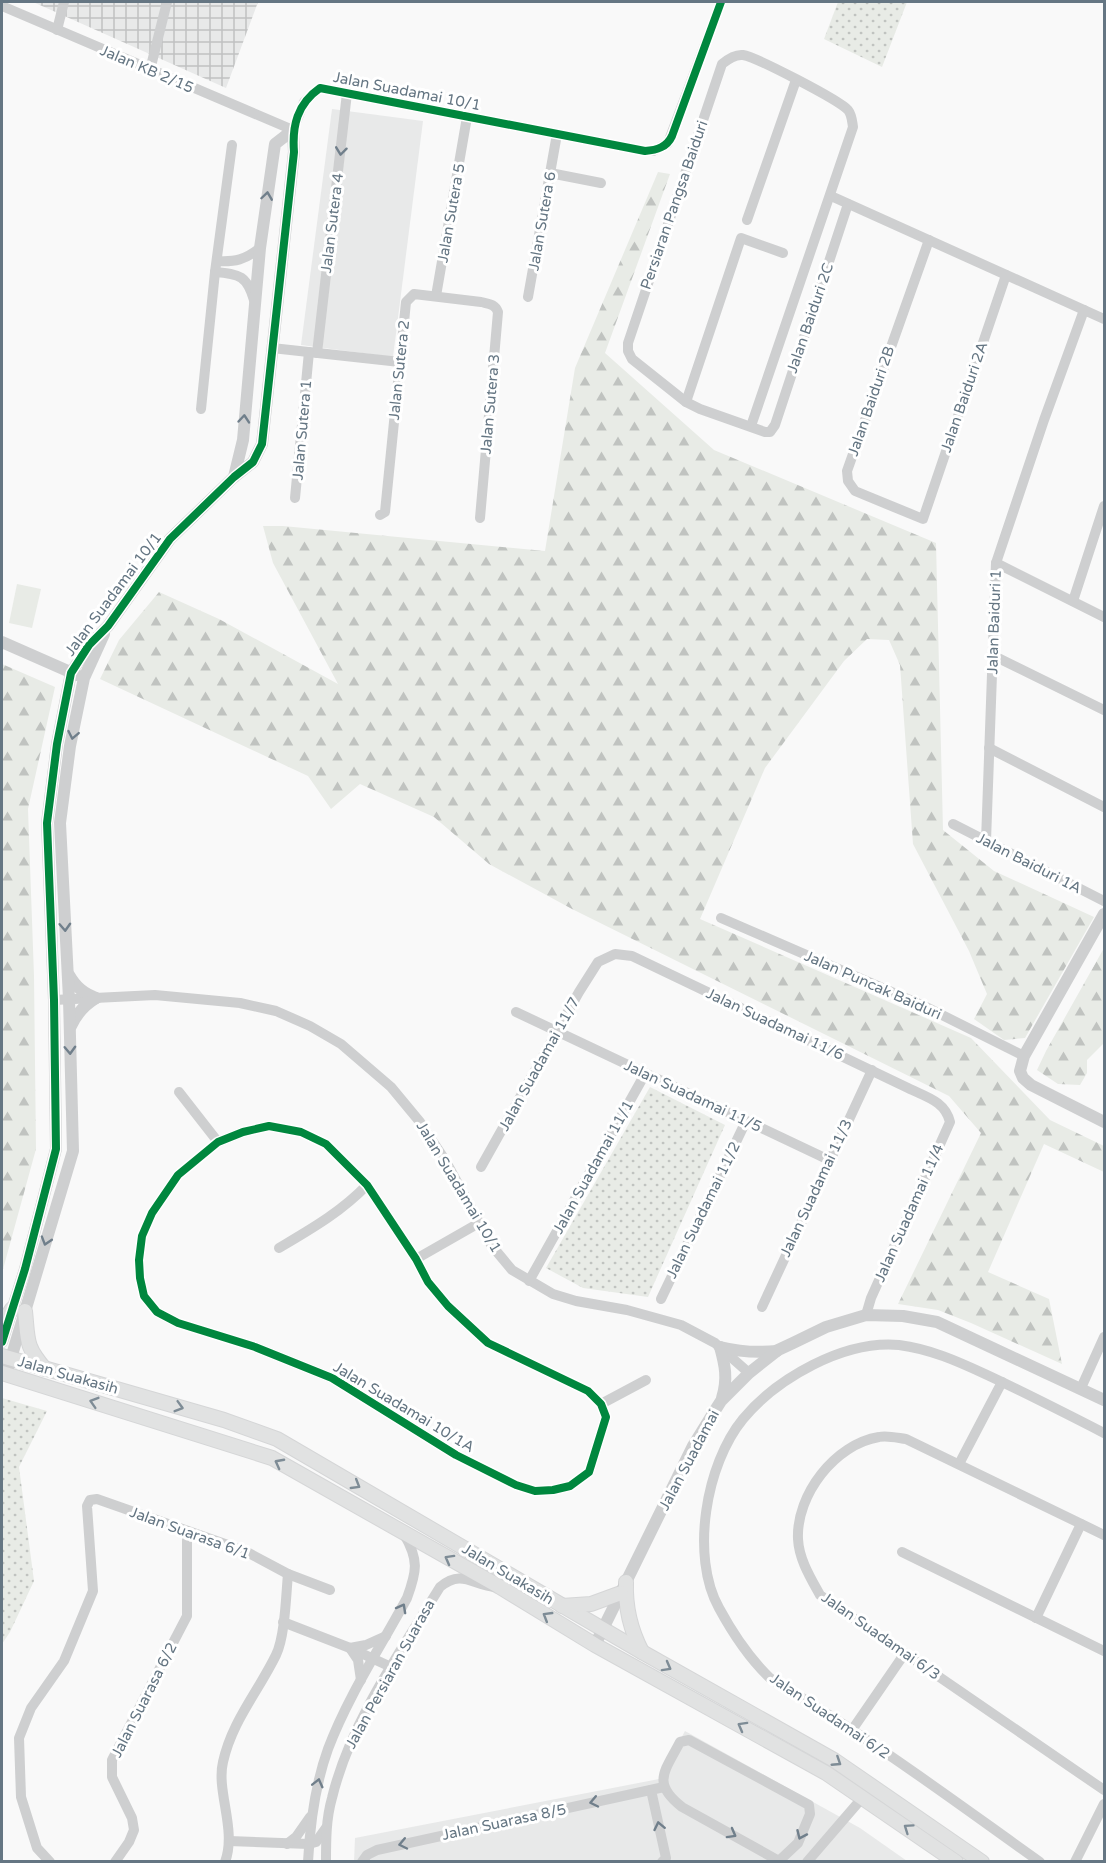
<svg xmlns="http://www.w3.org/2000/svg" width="1106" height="1863" viewBox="0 0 1106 1863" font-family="'Varela Round',sans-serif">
	<defs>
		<pattern id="industrial-grid" width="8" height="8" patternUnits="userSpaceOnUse" patternTransform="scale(1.5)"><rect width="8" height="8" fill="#e8e9e9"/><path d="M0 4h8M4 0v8" fill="none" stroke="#c0c1c2"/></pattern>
		<pattern id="forest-firs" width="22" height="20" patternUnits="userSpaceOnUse" patternTransform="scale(1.5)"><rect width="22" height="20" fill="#e8ebe6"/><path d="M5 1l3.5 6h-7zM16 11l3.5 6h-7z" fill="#c0c3c0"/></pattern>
		<pattern id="park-dots" width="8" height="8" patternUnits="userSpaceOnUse" patternTransform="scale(1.5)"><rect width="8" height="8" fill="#e8ebe6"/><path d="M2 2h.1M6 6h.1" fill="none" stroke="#c0c3c0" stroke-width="1.8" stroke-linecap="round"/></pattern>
	</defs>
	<rect width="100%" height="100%" fill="#f9f9f9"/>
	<!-- built -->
	<g fill="#e8e9e9">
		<path d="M332,109L423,121L393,357L301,345Z"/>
		<path d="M685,1731L860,1828L907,1861L354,1862L355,1838L659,1779Z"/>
	</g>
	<!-- industrial -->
	<path fill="url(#industrial-grid)" d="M33,2H258L226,88Z"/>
	<!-- grass -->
	<path fill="#e8ebe6" d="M17,584L41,589L32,628L9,623Z"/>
	<!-- forest -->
	<g fill="url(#forest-firs)">
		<path d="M658,172L670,174L605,353L714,450L936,543L943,830L994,871L1094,917L1025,1038L1004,1040L974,1019L987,994L969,951L913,844L900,665L889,640L867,639L844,661L765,768L700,919L971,1038L1050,1120L1104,1146V1172L1044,1144L988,1272L1049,1299L1062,1364L971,1323L938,1310L898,1304L981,1133L949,1096L572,909L489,864L434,817L360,784L331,809L308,776L100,679L119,640L159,592L219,619L338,684L273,563L263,526H283L545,551L575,368Z"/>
		<path d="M2,664L55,687L28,809L34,976L36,1149L2,1273Z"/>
		<path d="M1104,948V1043L1087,1060V1073L1080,1085L1058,1084L1037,1070L1046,1051Z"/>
	</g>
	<!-- park -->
	<g fill="url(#park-dots)">
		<path d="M838,2H907L882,67L824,39Z"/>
		<path d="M650,1087L725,1125L648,1297L583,1288L546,1268Z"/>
		<path d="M2,1398L47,1411L19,1467L34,1581L10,1632L2,1644Z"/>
	</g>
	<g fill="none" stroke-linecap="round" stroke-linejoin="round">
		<defs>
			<g id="secondary">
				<path d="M25,1311C28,1340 25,1346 45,1369"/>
				<path d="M2,1325L12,1309"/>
				<path d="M2,1356L224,1420L277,1439L642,1652L834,1760L982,1862"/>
				<path d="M2,1373L272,1458L500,1587L595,1645L826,1773L956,1862"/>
				<path d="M626,1582C625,1608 630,1629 642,1652"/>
				<path d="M562,1606L591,1604L621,1593"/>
			</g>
		</defs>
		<!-- secondary casing -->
		<use href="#secondary" stroke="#d5d6d7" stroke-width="16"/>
		<!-- minor -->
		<g stroke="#cecfd0" stroke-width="10">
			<path d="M2,6L293,130L304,102L320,88L645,151H653L668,143L721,2"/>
			<path d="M57,30L64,2"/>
			<path d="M150,70L167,2"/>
			<path d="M550,173L601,183"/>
			<path d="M831,196L1104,319"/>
			<path d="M747,220L796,80"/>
			<path d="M929,240L847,471L848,481L855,491L923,519L1006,275"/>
			<path d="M217,261C235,262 245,260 260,248"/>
			<path d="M215,272C240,274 247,276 254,300"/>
			<path d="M436,296L467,117"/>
			<path d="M528,297L557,134"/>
			<path d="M272,348L400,362"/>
			<path d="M317,353L347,93"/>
			<path d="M686,402L741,238L783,253"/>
			<path d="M201,409L215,272L232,145"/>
			<path d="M751,426L853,127C852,121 852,115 848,110C839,100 756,57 743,55C735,54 728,59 722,64L628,343V351L632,359L686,402L700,409L765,432H770L775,425L848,204"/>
			<path d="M295,498L309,352"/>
			<path d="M380,515L385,512L406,302L414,294L481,302C489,304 495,304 498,312L480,518"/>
			<path d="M996,563L1104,617"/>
			<path d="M1073,601L1104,506"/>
			<path d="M992,655L1104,710"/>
			<path d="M989,748L1104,807"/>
			<path d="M953,824L1104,901"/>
			<path d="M986,841L996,563L1044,420L1084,310"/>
			<path d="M721,918L924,1006L1024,1056"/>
			<path d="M54,1000L155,995L240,1003L276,1011L310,1026L341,1044L391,1087L420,1122L445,1160L492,1246L512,1270L553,1294L576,1301L627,1310L681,1325L715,1343L749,1373"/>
			<path d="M516,1012L829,1160"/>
			<path d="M179,1092L218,1142"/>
			<path d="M269,1126L301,1132L326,1144L367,1185L416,1259L428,1282L448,1306L488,1343L588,1391L601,1404L606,1417L589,1472L570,1486L553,1490L535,1491L516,1485L456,1455L332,1378L255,1347L178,1323L157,1312L144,1296L140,1278L139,1260L142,1236L152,1213L178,1175L218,1142L243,1132Z"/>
			<path d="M481,1167L579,992L598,962L615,954L632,956L908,1088C926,1097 945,1101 950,1122L871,1298L866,1315"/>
			<path d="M279,1248C311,1229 341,1212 367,1185"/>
			<path d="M416,1259L479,1223"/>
			<path d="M529,1281L645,1074"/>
			<path d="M661,1299L746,1121"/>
			<path d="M762,1307L872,1070"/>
			<path d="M1081,1388L1104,1337"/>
			<path d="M601,1404L646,1380"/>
			<path d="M959,1464L1002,1382"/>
			<path d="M1104,1535L906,1439C898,1438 887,1435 879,1437C835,1444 796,1495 798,1539C799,1559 810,1577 820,1595L1104,1790"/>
			<path d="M902,1552L1104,1651"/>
			<path d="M1036,1618L1081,1524"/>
			<path d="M283,1622L350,1648L391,1667"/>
			<path d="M350,1648L366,1645L386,1636"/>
			<path d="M350,1648L358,1660L361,1680"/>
			<path d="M852,1730L905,1653"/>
			<path d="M651,1790L666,1858L662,1862"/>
			<path d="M229,1841L309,1844L316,1842L326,1828"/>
			<path d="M287,1844L296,1837L310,1817"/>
			<path d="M780,1860L798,1843L810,1814L809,1805L689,1740L680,1742C665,1771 651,1783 682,1807L781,1862"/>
			<path d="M50,1862L37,1848L21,1797L19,1738L31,1708L64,1661L93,1591L87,1506L90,1500L97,1499L245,1551L288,1574L330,1590"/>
			<path d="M115,1862L129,1842L134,1830L132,1818L112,1777V1760L187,1616V1531"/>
			<path d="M225,1862C237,1830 216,1791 223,1762C232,1721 258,1692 276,1655C285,1637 286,1595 288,1574"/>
			<path d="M308,1862C310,1823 315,1785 328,1749C348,1696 380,1648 407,1598C417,1571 419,1560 404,1534"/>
			<path d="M326,1862C326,1840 326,1819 332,1798C350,1723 400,1652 440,1587C462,1569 472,1585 496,1587"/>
			<path d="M362,1862L367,1855L377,1850L664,1787"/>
			<path d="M807,1862L863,1797"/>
			<path d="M1040,1862C978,1818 916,1772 852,1730C834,1718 815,1706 796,1694C788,1689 778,1684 770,1678C750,1659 732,1632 719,1608C690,1556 706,1464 743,1419C777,1378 844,1340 899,1345C930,1349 957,1361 985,1374C1026,1393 1065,1413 1104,1433"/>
			<path d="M1075,1862L1104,1804"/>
		</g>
		<!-- tertiary -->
		<g stroke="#cecfd0" stroke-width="12">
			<path d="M234,477L243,440L260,248L275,144L293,130"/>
			<path d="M2,642L77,675"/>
			<path d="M1104,914L1024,1056L1020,1071L1023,1078L1031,1085L1104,1122"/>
			<path d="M69,975C76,987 83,993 96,998"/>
			<path d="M71,1026C77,1013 84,1005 96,998"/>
			<path d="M2,1342L25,1269L56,1149L54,1000L47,823L57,744L71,673L89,645L108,626L170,539L234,477L253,462L262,444L294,152L293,130"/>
			<path d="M720,1347C740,1352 757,1353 777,1351"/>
			<path d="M720,1347C725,1365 728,1379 722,1398"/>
			<path d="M6,1375L73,1151L69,999L60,823L70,746L84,678L104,634"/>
			<path d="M595,1645L693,1446L714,1412L721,1401L749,1373L778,1350L793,1343L826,1327L866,1315L903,1316L937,1322L1104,1400"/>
		</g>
		<!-- secondary -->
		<use href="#secondary" stroke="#e1e2e2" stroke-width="14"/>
		<defs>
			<g id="cycleway">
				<path d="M269,1126L301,1132L326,1144L367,1185L416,1259L428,1282L448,1306L488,1343L588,1391L601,1404L606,1417L589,1472L570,1486L553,1490L535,1491L516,1485L456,1455L332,1378L255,1347L178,1323L157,1312L144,1296L140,1278L139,1260L142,1236L152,1213L178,1175L218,1142L243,1132Z"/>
				<path d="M2,1342L25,1269L56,1149L54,1000L47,823L57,744L71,673L89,645L108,626L170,539L234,477L253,462L262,444L294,152C292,126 297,104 320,88L645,151C657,150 667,147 672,136L721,2"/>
			</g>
		</defs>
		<!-- cycleway casing -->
		<use href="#cycleway" stroke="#fff" stroke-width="11"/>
		<!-- cycleway -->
		<use href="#cycleway" stroke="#00873e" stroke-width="8"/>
	</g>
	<!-- one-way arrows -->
	<defs><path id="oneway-chevron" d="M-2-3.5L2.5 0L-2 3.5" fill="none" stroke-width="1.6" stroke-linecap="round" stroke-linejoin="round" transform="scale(1.5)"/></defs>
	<g stroke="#707f8b">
		<use href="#oneway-chevron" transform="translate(341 151) rotate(97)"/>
		<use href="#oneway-chevron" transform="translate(267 196) rotate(-82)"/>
		<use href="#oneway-chevron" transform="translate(244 419) rotate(-85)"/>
		<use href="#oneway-chevron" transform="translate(73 735) rotate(101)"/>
		<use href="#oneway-chevron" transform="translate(65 927) rotate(87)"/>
		<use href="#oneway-chevron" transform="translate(70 1050) rotate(88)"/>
		<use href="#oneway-chevron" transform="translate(46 1241) rotate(107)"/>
		<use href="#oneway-chevron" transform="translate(402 1608) rotate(-61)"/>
		<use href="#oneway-chevron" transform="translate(318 1783) rotate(-76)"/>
		<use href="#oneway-chevron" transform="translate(594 1802) rotate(168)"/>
		<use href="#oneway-chevron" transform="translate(659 1826) rotate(-102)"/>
		<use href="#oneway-chevron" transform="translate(732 1834) rotate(29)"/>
		<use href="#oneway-chevron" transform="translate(801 1835) rotate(114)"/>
		<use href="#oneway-chevron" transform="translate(403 1844) rotate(168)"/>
	</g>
	<g stroke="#7e8c96">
		<use href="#oneway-chevron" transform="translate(94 1402) rotate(-163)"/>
		<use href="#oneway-chevron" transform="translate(179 1407) rotate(16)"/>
		<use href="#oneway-chevron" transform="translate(279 1463) rotate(-152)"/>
		<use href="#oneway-chevron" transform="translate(356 1485) rotate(31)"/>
		<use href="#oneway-chevron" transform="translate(449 1559) rotate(-151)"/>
		<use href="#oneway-chevron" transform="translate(547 1616) rotate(-149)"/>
		<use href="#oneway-chevron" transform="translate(667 1667) rotate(29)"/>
		<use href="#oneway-chevron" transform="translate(742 1726) rotate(-151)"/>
		<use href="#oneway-chevron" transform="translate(837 1762) rotate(33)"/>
		<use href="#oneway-chevron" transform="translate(908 1828) rotate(-145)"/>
	</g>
	<g text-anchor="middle" stroke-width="6" stroke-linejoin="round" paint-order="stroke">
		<!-- street labels -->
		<g font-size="15" fill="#657683" stroke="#fff">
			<text transform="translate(147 69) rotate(23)" y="5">Jalan KB 2/15</text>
			<text transform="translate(407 91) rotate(11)" y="5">Jalan Suadamai 10/1</text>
			<text transform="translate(674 205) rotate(-71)" y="5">Persiaran Pangsa Baiduri</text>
			<text transform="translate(451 213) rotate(-80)" y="5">Jalan Sutera 5</text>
			<text transform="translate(542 221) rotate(-80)" y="5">Jalan Sutera 6</text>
			<text transform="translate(332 223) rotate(-83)" y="5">Jalan Sutera 4</text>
			<text transform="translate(810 318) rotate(-71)" y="5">Jalan Baiduri 2C</text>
			<text transform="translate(399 370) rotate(-84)" y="5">Jalan Sutera 2</text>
			<text transform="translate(964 397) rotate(-71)" y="5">Jalan Baiduri 2A</text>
			<text transform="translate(871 401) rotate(-71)" y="5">Jalan Baiduri 2B</text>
			<text transform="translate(490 404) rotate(-85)" y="5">Jalan Sutera 3</text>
			<text transform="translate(302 430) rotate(-85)" y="5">Jalan Sutera 1</text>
			<text transform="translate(113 594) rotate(-53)" y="5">Jalan Suadamai 10/1</text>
			<text transform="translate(994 622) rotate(-88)" y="5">Jalan Baiduri 1</text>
			<text transform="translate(1029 863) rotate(27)" y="5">Jalan Baiduri 1A</text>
			<text transform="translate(873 985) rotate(24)" y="5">Jalan Puncak Baiduri</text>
			<text transform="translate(775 1024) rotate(25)" y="5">Jalan Suadamai 11/6</text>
			<text transform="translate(539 1064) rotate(-61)" y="5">Jalan Suadamai 11/7</text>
			<text transform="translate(693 1096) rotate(25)" y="5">Jalan Suadamai 11/5</text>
			<text transform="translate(593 1167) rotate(-61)" y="5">Jalan Suadamai 11/1</text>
			<text transform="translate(459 1187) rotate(59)" y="5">Jalan Suadamai 10/1</text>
			<text transform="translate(816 1188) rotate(-65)" y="5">Jalan Suadamai 11/3</text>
			<text transform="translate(703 1210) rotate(-64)" y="5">Jalan Suadamai 11/2</text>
			<text transform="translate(909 1213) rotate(-66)" y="5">Jalan Suadamai 11/4</text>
			<text transform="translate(68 1375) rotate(16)" y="5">Jalan Suakasih</text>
			<text transform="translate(404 1407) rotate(31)" y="5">Jalan Suadamai 10/1A</text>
			<text transform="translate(689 1460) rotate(-62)" y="5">Jalan Suadamai</text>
			<text transform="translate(190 1533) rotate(20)" y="5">Jalan Suarasa 6/1</text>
			<text transform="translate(508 1574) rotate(31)" y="5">Jalan Suakasih</text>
			<text transform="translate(881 1636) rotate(35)" y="5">Jalan Suadamai 6/3</text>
			<text transform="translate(390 1674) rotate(-61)" y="5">Jalan Persiaran Suarasa</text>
			<text transform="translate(144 1700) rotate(-63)" y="5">Jalan Suarasa 6/2</text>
			<text transform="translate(830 1716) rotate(34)" y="5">Jalan Suadamai 6/2</text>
			<text transform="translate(504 1822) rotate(-12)" y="5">Jalan Suarasa 8/5</text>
		</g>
	</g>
	<!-- border -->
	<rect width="1106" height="1863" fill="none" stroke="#657683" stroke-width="6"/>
</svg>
